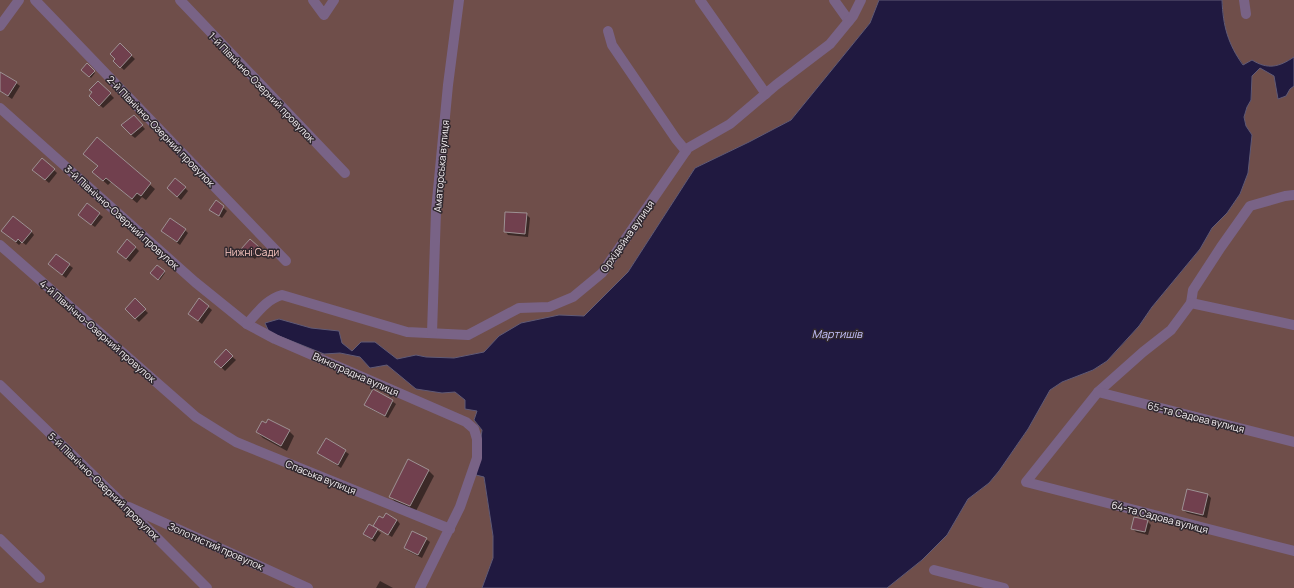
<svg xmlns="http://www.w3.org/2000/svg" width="1294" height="588" viewBox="0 0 1294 588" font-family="Manrope,sans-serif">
	<rect width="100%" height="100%" fill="#3a3238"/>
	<!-- green -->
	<g fill="#6f4e4a">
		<path d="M0,0H879L870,23L791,120L749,142L695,168L628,272L584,317L559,315L478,411L474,420L482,430L478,465L484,477L493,536V558L482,588H0Z"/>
		<path d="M1222,0H1294V588H887L922,560L947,535L968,499L989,483L999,471L1028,429L1050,390L1062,382L1093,370L1107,361L1123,344L1139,326L1152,307L1200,249L1212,228L1227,213L1240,194L1248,173L1251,142L1252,135L1246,126L1244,117L1247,107L1251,100L1252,76L1234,52L1225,30Z"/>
	</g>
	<!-- water -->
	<path fill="#201940" stroke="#605a76" d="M879,0H1222C1223,26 1228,44 1243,65L1252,60C1268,70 1279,67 1294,57V86L1290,89L1286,96L1278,99L1274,76L1260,68L1252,76L1251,100L1247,107L1244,117L1246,126L1252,135L1248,173L1240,194L1227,213L1212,228L1200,249L1152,307L1139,326L1107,361L1093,370L1062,382L1050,390L1028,429L999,471L989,483L968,499L947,535L922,560L887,588H482L493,558V536L484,477L476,475L482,430L474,420L477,411L465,409V400L455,392L442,393L416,389L387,365L370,368L360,357L340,353L324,354L269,332L265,323L279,319L311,328L339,331L342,343L352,351L361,342H375L397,359L416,355L426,357L454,358L484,352L499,336L521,323L559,315L584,316L628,272L695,168L749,142L791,120L870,23Z"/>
	<!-- shadow -->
	<g fill="#0007">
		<path d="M120,45L135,59L124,70L114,61L116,59Z"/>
		<path d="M87,65L95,73L91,78L83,70Z"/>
		<path d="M0,74L16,83L20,86L12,99L0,91Z"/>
		<path d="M98,82L114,98L103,108L90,96Z"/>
		<path d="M133,116L145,129L135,138L131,135Z"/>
		<path d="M97,139L155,189L146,200L142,197L137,203L111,182L108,185L98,176L99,166Z"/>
		<path d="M54,170L57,173L49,183L37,173Z"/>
		<path d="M185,188L188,191L181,200L171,191Z"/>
		<path d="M216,201L227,211L222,218L214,213Z"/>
		<path d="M99,214L103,217L95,227L82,218Z"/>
		<path d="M526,214L530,218L528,237L508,235L505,231Z"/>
		<path d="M185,230L188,233L180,245L162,231Z"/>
		<path d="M31,231L34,235L26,245L22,242L19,245L6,234Z"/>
		<path d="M135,247L139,251L130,262L121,255Z"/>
		<path d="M258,247L262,251L255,259L246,253Z"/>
		<path d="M69,265L73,268L66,278L53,268Z"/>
		<path d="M164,271L165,273L160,280L151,273Z"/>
		<path d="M135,300L148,313L139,322L126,309Z"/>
		<path d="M200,300L212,310L202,324L193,317Z"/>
		<path d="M226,351L236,360L225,371L216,362Z"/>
		<path d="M392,401L396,404L388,418L369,408L366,405Z"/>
		<path d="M289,431L294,436L287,451L263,438L257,432Z"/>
		<path d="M326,439L349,454L341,468L319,453Z"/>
		<path d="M409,461L429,471L434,476L416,511L395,502L390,496Z"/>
		<path d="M1188,490L1208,495L1211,498L1207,518L1187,513L1183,510Z"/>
		<path d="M397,520L400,524L392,537L378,529Z"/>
		<path d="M1147,521L1151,525L1148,535L1136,532L1132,528Z"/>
		<path d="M377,530L381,533L375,542L364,534Z"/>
		<path d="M426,539L430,542L422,558L408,551L405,547Z"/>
		<path d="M380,581L393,588H376Z"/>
	</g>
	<!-- building -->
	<g fill="#71404e" stroke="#9d9193">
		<path d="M120,43L132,55L120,68L113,61L115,59L110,54Z"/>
		<path d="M87,63L95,71L89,77L81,70Z"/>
		<path d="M0,72L17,82L8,96L0,91Z"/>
		<path d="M98,81L111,93L99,106L89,96L92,92L89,90Z"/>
		<path d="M134,115L143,125L131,135L121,125Z"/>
		<path d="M97,137L151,183L141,196L137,193L132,199L106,178L103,181L92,172L98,166L83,154Z"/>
		<path d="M42,158L55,169L45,180L32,170Z"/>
		<path d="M175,178L186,187L177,197L167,188Z"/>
		<path d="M216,200L224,206L219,216L209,210Z"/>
		<path d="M87,203L100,213L91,225L78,215Z"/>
		<path d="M505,212L527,213L525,234L504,232Z"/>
		<path d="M13,216L32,231L22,243L18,239L16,242L1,231Z"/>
		<path d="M170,218L186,229L177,242L161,231Z"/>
		<path d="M127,239L136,247L126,259L117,252Z"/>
		<path d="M250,239L259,247L251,257L241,249Z"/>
		<path d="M56,254L70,264L62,275L48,264Z"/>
		<path d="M157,265L165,271L158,280L150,273Z"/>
		<path d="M135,298L146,309L135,319L125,309Z"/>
		<path d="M199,298L209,306L198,321L188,314Z"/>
		<path d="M226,349L233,356L221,368L214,362Z"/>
		<path d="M373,389L393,400L385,416L364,405Z"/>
		<path d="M268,419L290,430L281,446L256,432L262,421L266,423Z"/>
		<path d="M326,438L346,450L338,465L317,453Z"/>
		<path d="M408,459L429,470L410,506L389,497Z"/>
		<path d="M1187,489L1208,494L1203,515L1182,510Z"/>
		<path d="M386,513L397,520L388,535L373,526L379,516L383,518Z"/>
		<path d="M1134,517L1148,520L1145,532L1131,529Z"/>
		<path d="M369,524L378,529L372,539L363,534Z"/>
		<path d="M412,531L427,538L418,555L404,548Z"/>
	</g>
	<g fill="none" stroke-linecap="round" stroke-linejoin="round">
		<!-- minor -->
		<g stroke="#796386" stroke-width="10">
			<path d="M35,0L286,261"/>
			<path d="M180,0L345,173"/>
			<path d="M313,0L324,15L334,0"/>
			<path d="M700,0L766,94"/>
			<path d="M834,0L849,21"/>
			<path d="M1244,0L1246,14"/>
			<path d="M0,26L19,0"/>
			<path d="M608,31L612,45L676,139L686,151"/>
			<path d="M0,108L195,282L247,324L275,339L466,422L474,429L477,439V458L460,507L420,588"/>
			<path d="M1294,195L1285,196L1250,206L1221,247L1193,290L1191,303L1171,330L1143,352L1098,392L1026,482L1294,551"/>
			<path d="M0,245L196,417L236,442L450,529"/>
			<path d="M1191,303L1294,325"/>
			<path d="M247,324C258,312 267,299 282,295L407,332L468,335L519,308L549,307L573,297L602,273L688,148L730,124L776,85L830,44L853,16L861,0"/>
			<path d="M432,333L436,211L448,85L459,0"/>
			<path d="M0,385L124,505L207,588"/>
			<path d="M1098,392L1294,442"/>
			<path d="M129,507L308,588"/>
			<path d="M0,539L40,578"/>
			<path d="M934,570L1004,588"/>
		</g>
	</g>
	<g text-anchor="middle" stroke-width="3" stroke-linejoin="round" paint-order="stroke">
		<!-- street labels -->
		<g font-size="10" fill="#f5f0f3" stroke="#30282e">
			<text transform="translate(262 87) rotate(46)" y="4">1-й Північно-Озерний провулок</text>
			<text transform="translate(161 131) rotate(46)" y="4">2-й Північно-Озерний провулок</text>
			<text transform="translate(441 166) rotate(-85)" y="4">Аматорська вулиця</text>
			<text transform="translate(122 217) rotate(42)" y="4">3-й Північно-Озерний провулок</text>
			<text transform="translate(627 236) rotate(-55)" y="4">Орхідейна вулиця</text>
			<text transform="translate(98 331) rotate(41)" y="4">4-й Північно-Озерний провулок</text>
			<text transform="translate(356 374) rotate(24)" y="4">Виноградна вулиця</text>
			<text transform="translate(1196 417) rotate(14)" y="4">65-та Садова вулиця</text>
			<text transform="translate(321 477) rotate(22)" y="4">Спаська вулиця</text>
			<text transform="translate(104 486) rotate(44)" y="4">5-й Північно-Озерний провулок</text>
			<text transform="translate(1160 517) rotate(15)" y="4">64-та Садова вулиця</text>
			<text transform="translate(216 546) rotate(24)" y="4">Золотистий провулок</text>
		</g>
		<!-- park labels -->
		<g font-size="10" fill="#fecac4" stroke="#30282e">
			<text x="252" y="256">Нижні Сади</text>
		</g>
		<!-- water labels -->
		<g font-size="11" font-style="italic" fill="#c4c0fa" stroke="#30282e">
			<text x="837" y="338">Мартишів</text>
		</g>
	</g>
</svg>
